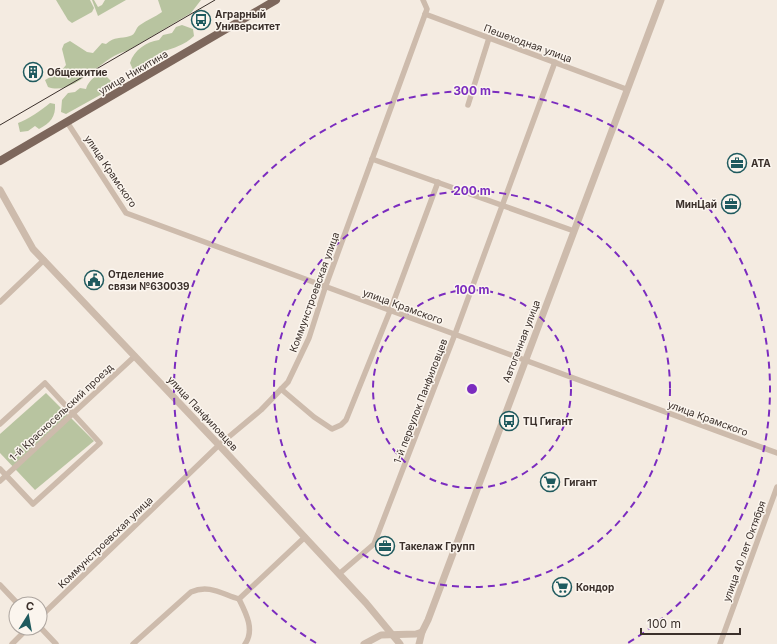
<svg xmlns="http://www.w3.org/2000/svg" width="777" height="644" viewBox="0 0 777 644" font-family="Inter,sans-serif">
	<rect width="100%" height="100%" fill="#f4ebe1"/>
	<!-- green -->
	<g fill="#b8c4a0">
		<path d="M56,0H90L94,8L92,12L72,23L68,20Z"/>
		<path d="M92,0H94L98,7L102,5L105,0H126L98,16Z"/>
		<path d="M158,0H201L191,13L127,51C103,55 75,97 48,87L45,80L61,71L66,65L62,49L64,44L70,41L87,52L93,53L102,43L106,44C115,36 120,39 130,36C136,35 135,28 140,25C147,20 155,17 162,12Z"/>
		<path d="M182,25L193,29L194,36C180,49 170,47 157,55C148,60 144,69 135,74L130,63C134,50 146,42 159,40L163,35L172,33L176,27Z"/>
		<path d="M107,69V77L111,81L110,87L102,94L66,114L61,112L62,100L68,93L75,92L80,88L86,89C88,80 99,73 107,69Z"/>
		<path d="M50,103L55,104C56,117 50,123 39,129L35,126L28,131L20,132L18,123C27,120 43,109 50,103Z"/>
		<path d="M46,393L94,441L35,490L0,453V434Z"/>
	</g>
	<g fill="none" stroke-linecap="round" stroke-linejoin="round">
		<!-- minor -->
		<g stroke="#cdbbac" stroke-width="5.5">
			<path d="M425,14L626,89"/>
			<path d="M468,105L489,38"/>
			<path d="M67,122L126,213L777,453"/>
			<path d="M372,159L574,231"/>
			<path d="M0,302L44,260"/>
			<path d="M281,389L314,417L332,429L341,425L346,420L390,311L438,182"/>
			<path d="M0,424L45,383L100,443L33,504L0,469"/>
			<path d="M0,481L135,356"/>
			<path d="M339,574L374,544L455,334L555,62"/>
			<path d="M0,585L18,604"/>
			<path d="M239,599C246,613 255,630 245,644"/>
			<path d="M40,617L219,445L261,410L288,382L309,338L325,288L427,9L423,0"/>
			<path d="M40,627L56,644"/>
			<path d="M12,644L28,628"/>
			<path d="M133,644L191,592C209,584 222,594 239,599L305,537"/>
			<path d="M720,644L777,487"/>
		</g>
		<!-- tertiary -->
		<g stroke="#cdbbac" stroke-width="7">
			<path d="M0,190L33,249L219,445L366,603L400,644"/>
			<path d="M364,644L381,635L416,634L422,632L428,620L661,0"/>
			<path d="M419,644L422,632"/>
		</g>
		<!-- primary -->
		<path stroke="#7d675c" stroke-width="8" d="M0,161L276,0"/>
		<!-- tram -->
		<path stroke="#3b302b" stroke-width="1" d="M0,125L215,0"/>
	</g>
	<!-- distance rings -->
	<g fill="none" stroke="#7b2cbf" stroke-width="2" stroke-dasharray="7 5">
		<circle cx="472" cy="389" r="99"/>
		<circle cx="472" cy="389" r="198"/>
		<path d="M316 643A298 298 0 1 1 628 643"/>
	</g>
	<!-- icons -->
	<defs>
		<symbol id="bus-ring" viewBox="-11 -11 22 22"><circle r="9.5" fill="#fbf5ee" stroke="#1f5a5e" stroke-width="1.5"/><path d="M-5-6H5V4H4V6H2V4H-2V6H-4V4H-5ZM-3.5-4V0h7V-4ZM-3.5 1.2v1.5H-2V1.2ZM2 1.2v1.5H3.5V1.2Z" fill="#1f5a5e"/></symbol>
		<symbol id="building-ring" viewBox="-11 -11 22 22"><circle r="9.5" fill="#fbf5ee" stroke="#1f5a5e" stroke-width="1.5"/><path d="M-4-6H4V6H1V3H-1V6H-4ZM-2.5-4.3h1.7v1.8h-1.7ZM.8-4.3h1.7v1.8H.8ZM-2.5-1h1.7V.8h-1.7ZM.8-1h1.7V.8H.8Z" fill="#1f5a5e"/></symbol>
		<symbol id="office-ring" viewBox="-11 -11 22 22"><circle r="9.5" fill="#fbf5ee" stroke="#1f5a5e" stroke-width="1.5"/><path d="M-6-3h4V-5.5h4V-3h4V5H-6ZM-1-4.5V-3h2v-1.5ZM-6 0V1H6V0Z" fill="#1f5a5e"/></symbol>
		<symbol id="civic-ring" viewBox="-11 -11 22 22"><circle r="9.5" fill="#fbf5ee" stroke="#1f5a5e" stroke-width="1.5"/><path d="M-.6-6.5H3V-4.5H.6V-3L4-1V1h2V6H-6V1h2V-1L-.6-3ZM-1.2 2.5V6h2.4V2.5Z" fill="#1f5a5e"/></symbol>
		<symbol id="supermarket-ring" viewBox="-11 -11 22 22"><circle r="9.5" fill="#fbf5ee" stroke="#1f5a5e" stroke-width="1.5"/><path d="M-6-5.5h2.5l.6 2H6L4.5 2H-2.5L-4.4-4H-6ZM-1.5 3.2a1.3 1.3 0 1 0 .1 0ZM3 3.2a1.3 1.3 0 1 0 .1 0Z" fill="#1f5a5e"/></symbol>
	</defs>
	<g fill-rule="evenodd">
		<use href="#bus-ring" x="190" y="9" width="22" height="22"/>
		<use href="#building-ring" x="22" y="61" width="22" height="22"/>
		<use href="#office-ring" x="726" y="152" width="22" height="22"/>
		<use href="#office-ring" x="720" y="193" width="22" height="22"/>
		<use href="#civic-ring" x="83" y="269" width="22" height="22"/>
		<use href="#bus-ring" x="498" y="410" width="22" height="22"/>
		<use href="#supermarket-ring" x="539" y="471" width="22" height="22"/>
		<use href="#office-ring" x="374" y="535" width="22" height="22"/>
		<use href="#supermarket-ring" x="551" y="576" width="22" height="22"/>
	</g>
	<g text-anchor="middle" stroke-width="3" stroke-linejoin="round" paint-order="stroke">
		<!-- poi labels -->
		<g font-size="10" font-weight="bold" fill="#3b302b" stroke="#fbf5ee" text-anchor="start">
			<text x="215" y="18">Аграрный<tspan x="215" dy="12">Университет</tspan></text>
			<text x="47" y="76">Общежитие</text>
			<text x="751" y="167">АТА</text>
			<text x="717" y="208" text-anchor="end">МинЦай</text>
			<text x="108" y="278">Отделение<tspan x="108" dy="12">связи №630039</tspan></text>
			<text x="523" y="425">ТЦ Гигант</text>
			<text x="564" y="486">Гигант</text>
			<text x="399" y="550">Такелаж Групп</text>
			<text x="576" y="591">Кондор</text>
		</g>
		<!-- street labels -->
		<g font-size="10" fill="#3b302b" stroke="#fbf5ee">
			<text transform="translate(528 43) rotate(20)" y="4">Пешеходная улица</text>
			<text transform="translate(133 72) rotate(-30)" y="4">улица Никитина</text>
			<text transform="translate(111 171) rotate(56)" y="4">улица Крамского</text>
			<text transform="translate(314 292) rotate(-70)" y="4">Коммунстроевская улица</text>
			<text transform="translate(403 306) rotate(20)" y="4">улица Крамского</text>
			<text transform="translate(521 341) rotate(-69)" y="4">Автогенная улица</text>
			<text transform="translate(420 401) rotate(-69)" y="4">1-й переулок Панфиловцев</text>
			<text transform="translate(61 412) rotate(-43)" y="4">1-й Красносельский проезд</text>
			<text transform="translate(203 413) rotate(47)" y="4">улица Панфиловцев</text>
			<text transform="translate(708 418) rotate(20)" y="4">улица Крамского</text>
			<text transform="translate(105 542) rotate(-44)" y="4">Коммунстроевская улица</text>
			<text transform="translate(744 551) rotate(-70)" y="4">улица 40 лет Октября</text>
		</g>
	</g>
	<circle cx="472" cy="389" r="6" fill="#7b2cbf" stroke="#fbf5ee" stroke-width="2"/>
	<g font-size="12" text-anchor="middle" font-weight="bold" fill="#7b2cbf" stroke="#fbf5ee" stroke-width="3" stroke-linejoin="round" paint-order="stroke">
		<text x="472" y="95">300 m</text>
		<text x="472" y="195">200 m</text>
		<text x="472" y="294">100 m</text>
	</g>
	<!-- north arrow -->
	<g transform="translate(28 616) rotate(11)"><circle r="19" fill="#fbf5ee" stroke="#aea6a0"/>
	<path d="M0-3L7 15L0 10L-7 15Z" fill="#1f5a5e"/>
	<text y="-6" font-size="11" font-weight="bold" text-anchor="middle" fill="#3b302b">С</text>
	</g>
	<!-- scale -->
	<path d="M641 628v6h99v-6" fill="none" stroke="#3b302b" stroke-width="2"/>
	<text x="647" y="628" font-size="12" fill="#3b302b" stroke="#fbf5ee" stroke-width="3" paint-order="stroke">100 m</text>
</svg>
